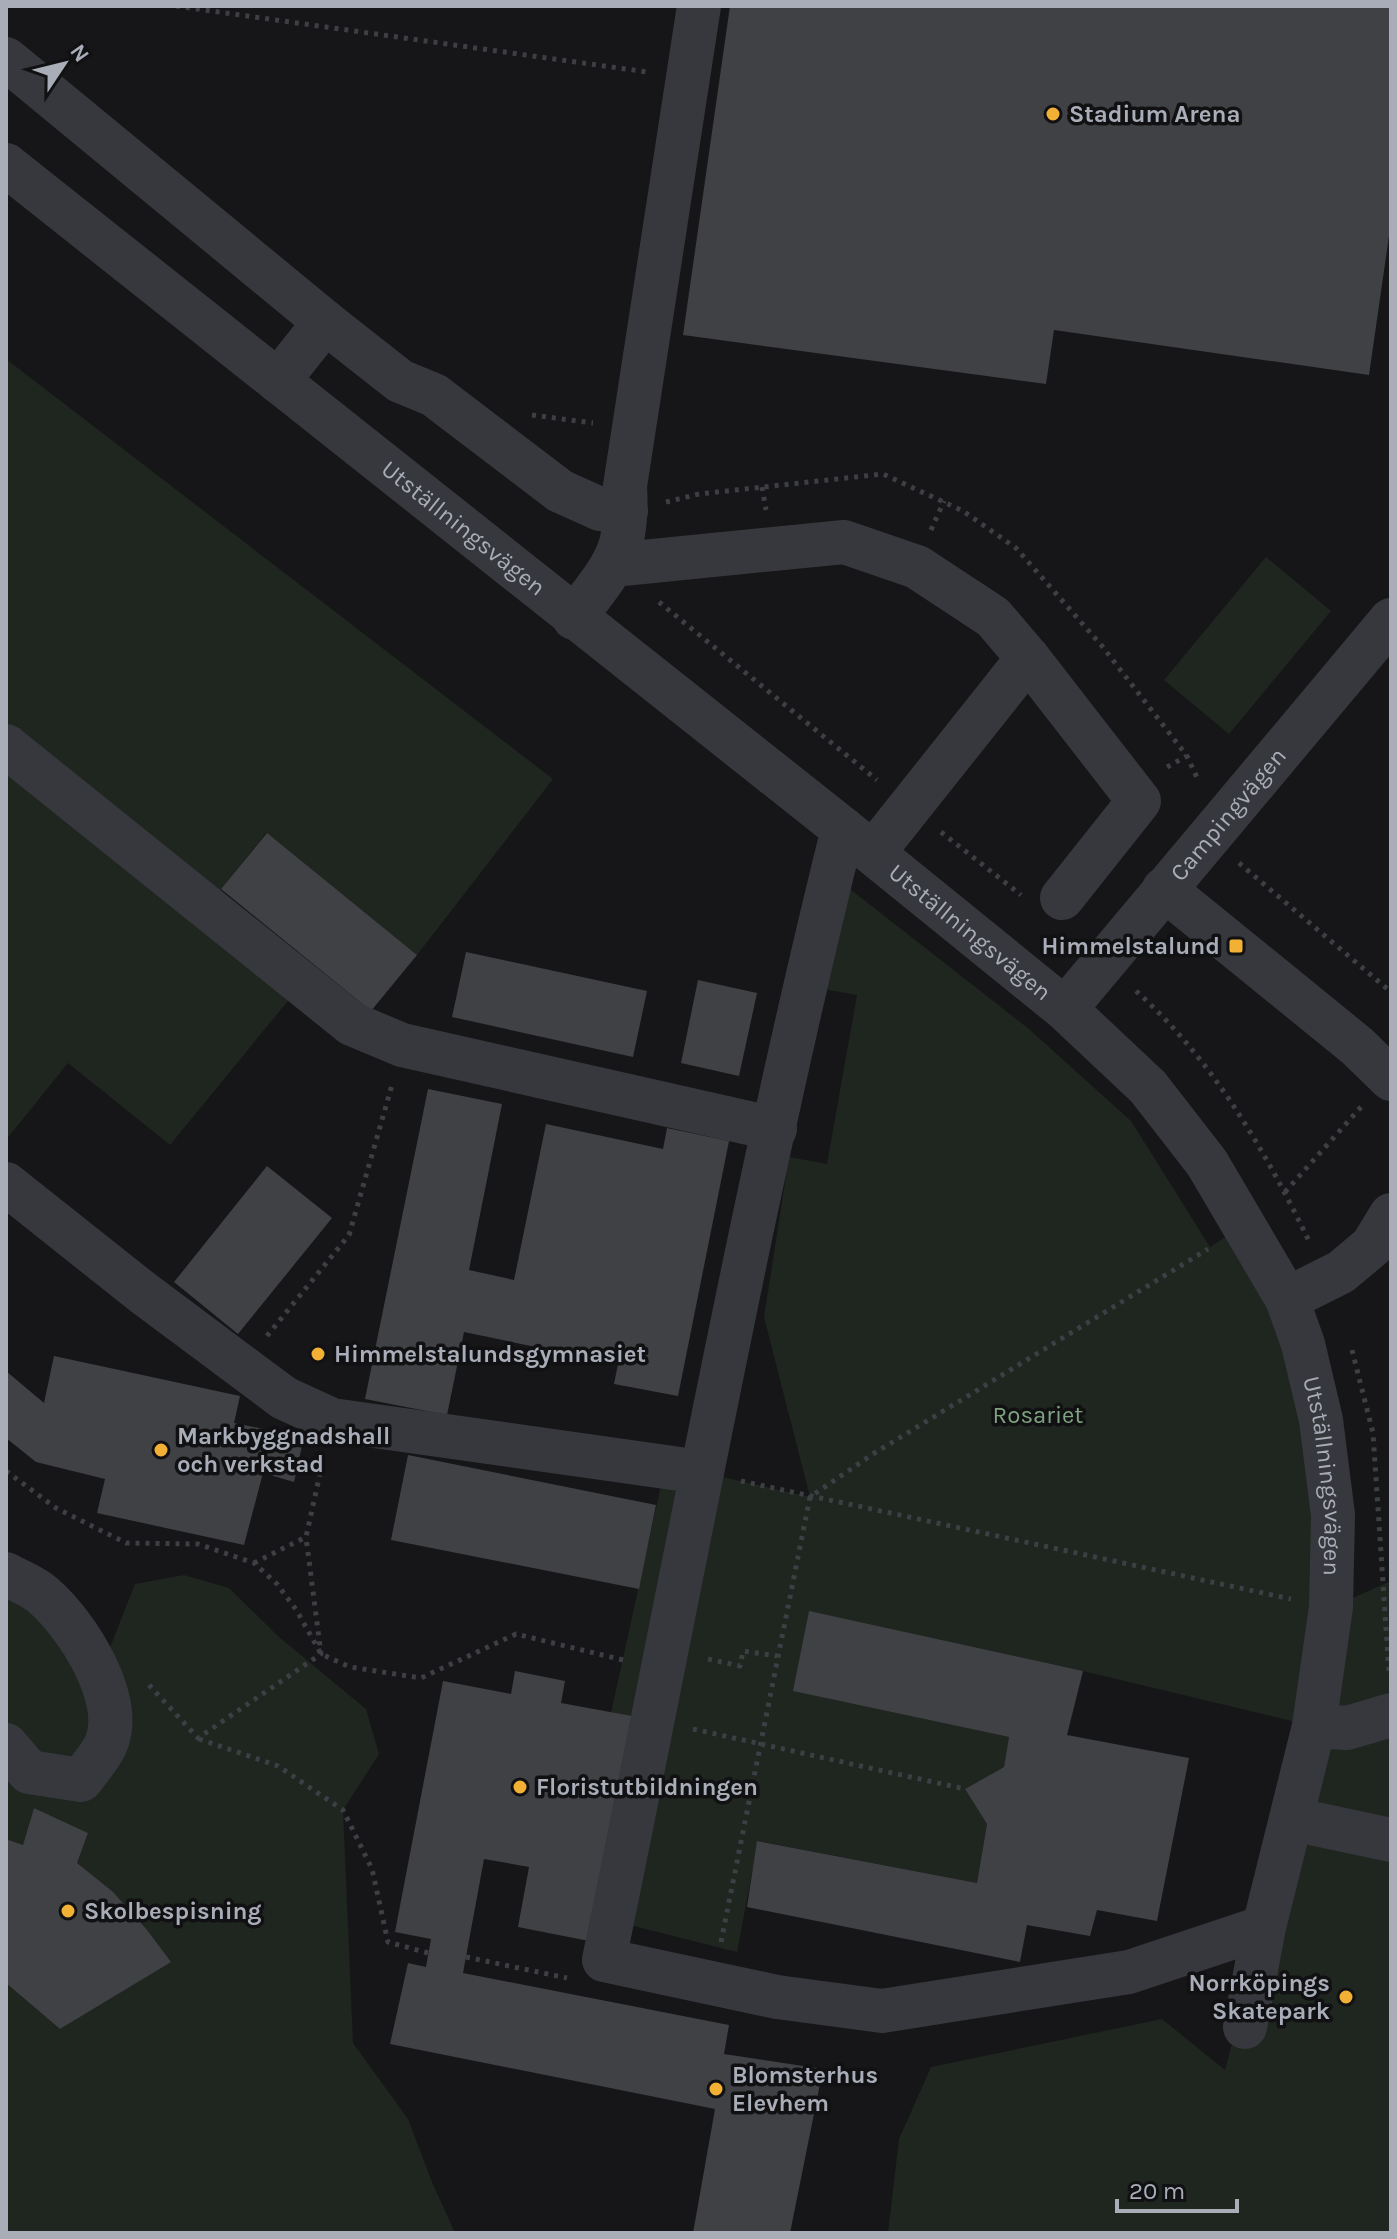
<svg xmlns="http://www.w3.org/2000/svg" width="1397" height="2239" viewBox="0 0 1397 2239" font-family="Karla,sans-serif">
	<rect width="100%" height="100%" fill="#161618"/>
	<!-- green -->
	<g fill="#1e261f">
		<path d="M6,359L553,779L417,955L266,833L202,913L296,991L170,1145L68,1063L6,1140Z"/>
		<path d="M1266,557L1331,611L1229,734L1164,680Z"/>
		<path d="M841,882L1029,1029L1131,1121L1210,1247L1245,1224L1287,1299L1332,1607L1391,1581V2233H888L899,2139L931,2067L1162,2019L1225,2070L1292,1819L1313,1726L1083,1671L809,1612L794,1691L1009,1737L1004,1767L965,1789L987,1824L977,1883L758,1841L737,1952L594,1916L611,1713L665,1467L701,1472L810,1497L764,1317L789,1157L827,1164L857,995L818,988Z"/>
		<path d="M6,1574L100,1673L135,1584L184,1575L229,1588L279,1637L366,1709L379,1754L343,1810L353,2043L408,2119L432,2182L455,2233H6V1983L60,2029L170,1962C143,1924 113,1893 77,1863L88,1833L34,1808L23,1845L6,1839Z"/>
	</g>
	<!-- building -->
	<g fill="#404145">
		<path d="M730,6H1391V222L1369,375L1054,330L1046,384L683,335Z"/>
		<path d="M267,833L417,955L371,1011L221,889Z"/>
		<path d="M466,952L647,991L633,1057L452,1017Z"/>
		<path d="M698,980L757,993L739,1076L681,1063Z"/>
		<path d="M428,1089L502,1104L469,1270L514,1280L546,1124L663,1149L667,1128L729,1141L678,1396L614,1384L618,1364L464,1332L447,1415L365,1399Z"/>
		<path d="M267,1166L332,1218L238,1334L174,1282Z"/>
		<path d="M54,1356L240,1396L234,1423L304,1437L294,1482L263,1473L244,1545L97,1513L105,1479L36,1462L6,1438V1371L44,1403Z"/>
		<path d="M408,1455L656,1505L639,1589L391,1540Z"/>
		<path d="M809,1611L1083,1671L1067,1735L1189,1758L1157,1921L1097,1910L1090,1936L1027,1925L1020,1962L747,1907L757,1841L977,1883L987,1824L965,1789L1004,1767L1009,1737L793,1691Z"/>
		<path d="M515,1671L565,1681L561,1703L632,1716L589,1941L518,1927L529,1867L484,1859L463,1973L729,2025L724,2054L823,2069L790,2233H693L715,2109L390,2044L408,1963L426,1967L431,1939L395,1932L443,1681L511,1694Z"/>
		<path d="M34,1808L88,1833L77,1863L113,1892L147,1930L171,1962L60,2029L6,1983V1839L23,1845Z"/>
	</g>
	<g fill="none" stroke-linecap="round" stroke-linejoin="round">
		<!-- path -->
		<g stroke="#3d3f44" stroke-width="5" stroke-dasharray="4 6" stroke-linecap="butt">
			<path d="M176,6L647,72"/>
			<path d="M532,415L593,423"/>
			<path d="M762,487L766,510"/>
			<path d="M666,502L699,494L883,474L963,511L1016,548L1102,646L1187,756L1199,782"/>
			<path d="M931,530L944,501"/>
			<path d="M659,602L877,780"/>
			<path d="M1167,767L1187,756"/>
			<path d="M941,832L1021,895"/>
			<path d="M1239,863L1391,992"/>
			<path d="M1136,991C1213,1060 1264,1149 1309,1241"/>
			<path d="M1285,1192L1361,1107"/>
			<path d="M267,1336L349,1235L392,1085"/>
			<path d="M1352,1350L1373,1433L1389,1673"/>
			<path d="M6,1471L56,1508L126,1543L198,1544L254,1563L277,1584L297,1611L321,1654L350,1667L421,1678L516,1634L623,1660"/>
			<path d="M741,1481L1291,1599"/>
			<path d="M254,1563L306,1537L323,1460"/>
			<path d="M708,1659L740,1666L743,1651L777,1656"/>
			<path d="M149,1685L198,1738L321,1654L306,1537"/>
			<path d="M693,1729L965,1789"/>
			<path d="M199,1739L278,1766L343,1810L372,1869L388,1942L428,1953"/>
			<path d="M721,1942L810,1497L873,1454L1208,1249"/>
			<path d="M466,1957L567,1978"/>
		</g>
		<!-- minor -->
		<g stroke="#37383d" stroke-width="44">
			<path d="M6,59L325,322L278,381"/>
			<path id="s1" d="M6,165L843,829L1065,1009L1148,1087L1207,1163L1287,1299L1303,1344L1321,1420L1333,1515L1331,1607L1314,1726L1264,1927L1245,2027"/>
			<path d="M325,322L400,381L434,395L560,491L600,509L626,511"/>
			<path d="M613,565L844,542L917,567L993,617L1028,658L1139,801L1062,898"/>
			<path d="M574,618C613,566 629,554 625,486L699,6"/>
			<path d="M6,746L352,1024L402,1045L775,1129"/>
			<path d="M843,829C750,1203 682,1583 604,1960L777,1997L882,2011L1129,1972L1264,1927"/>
			<path d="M873,853L1028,658"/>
			<path d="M1164,889L1357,1046L1391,1079"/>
			<path id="s2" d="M1065,1009L1391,620"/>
			<path d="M6,1184L142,1292L284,1398L332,1420L701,1472"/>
			<path d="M1287,1299L1341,1272L1372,1246L1391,1215"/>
			<path d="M6,1574C18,1581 33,1586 44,1596C77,1625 125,1699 106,1744C101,1756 89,1769 81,1780L29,1772L6,1745"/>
			<path d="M1314,1726L1347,1728L1391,1715"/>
			<path d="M1292,1819L1391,1840"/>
		</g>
	</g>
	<!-- markers -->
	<g fill="#f2b134" stroke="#111113" stroke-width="3">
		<circle cx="1053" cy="114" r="8"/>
		<rect x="1228" y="938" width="16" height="16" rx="4"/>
		<circle cx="318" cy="1354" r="8"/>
		<circle cx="161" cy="1450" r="8"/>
		<circle cx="520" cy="1787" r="8"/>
		<circle cx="68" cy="1911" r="8"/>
		<circle cx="1346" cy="1997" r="8"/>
		<circle cx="716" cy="2089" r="8"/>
	</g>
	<g text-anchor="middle" stroke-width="7" stroke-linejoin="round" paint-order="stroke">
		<!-- poi labels -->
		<g font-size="24" font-weight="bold" fill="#a8adb8" stroke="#111113" text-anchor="start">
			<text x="1069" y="122">Stadium Arena</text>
			<text x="1220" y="954" text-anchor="end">Himmelstalund</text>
			<text x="334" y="1362">Himmelstalundsgymnasiet</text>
			<text x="177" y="1444">Markbyggnadshall<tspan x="177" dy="28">och verkstad</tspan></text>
			<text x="536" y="1795">Floristutbildningen</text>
			<text x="84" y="1919">Skolbespisning</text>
			<text x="1330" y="1991" text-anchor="end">Norrköpings<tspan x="1330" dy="28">Skatepark</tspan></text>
			<text x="732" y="2083">Blomsterhus<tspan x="732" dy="28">Elevhem</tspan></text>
		</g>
		<!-- street labels -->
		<g font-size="24" fill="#a8adb8" stroke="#111113">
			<text dy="8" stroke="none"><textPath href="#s1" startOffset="584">Utställningsvägen</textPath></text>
			<text dy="8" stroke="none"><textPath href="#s2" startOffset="254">Campingvägen</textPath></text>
			<text dy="8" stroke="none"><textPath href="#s1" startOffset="1232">Utställningsvägen</textPath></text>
			<text dy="8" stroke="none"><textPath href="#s1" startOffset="1904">Utställningsvägen</textPath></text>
		</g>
		<!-- park labels -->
		<g font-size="24" fill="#7fa381" stroke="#111113">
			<text x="1038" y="1423">Rosariet</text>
		</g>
	</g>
	<!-- border -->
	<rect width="1397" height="2239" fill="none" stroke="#a8adb8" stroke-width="16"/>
	<!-- north arrow -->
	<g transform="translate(64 64) rotate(55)" stroke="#111113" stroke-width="6" paint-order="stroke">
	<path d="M0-6L14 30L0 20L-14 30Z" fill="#a8adb8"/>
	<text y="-12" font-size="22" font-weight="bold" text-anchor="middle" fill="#a8adb8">N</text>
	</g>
	<!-- scale -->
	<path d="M1117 2199v12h120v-12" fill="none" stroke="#a8adb8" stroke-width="4"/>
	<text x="1129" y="2199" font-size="24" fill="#a8adb8" stroke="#111113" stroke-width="6" paint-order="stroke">20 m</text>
</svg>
